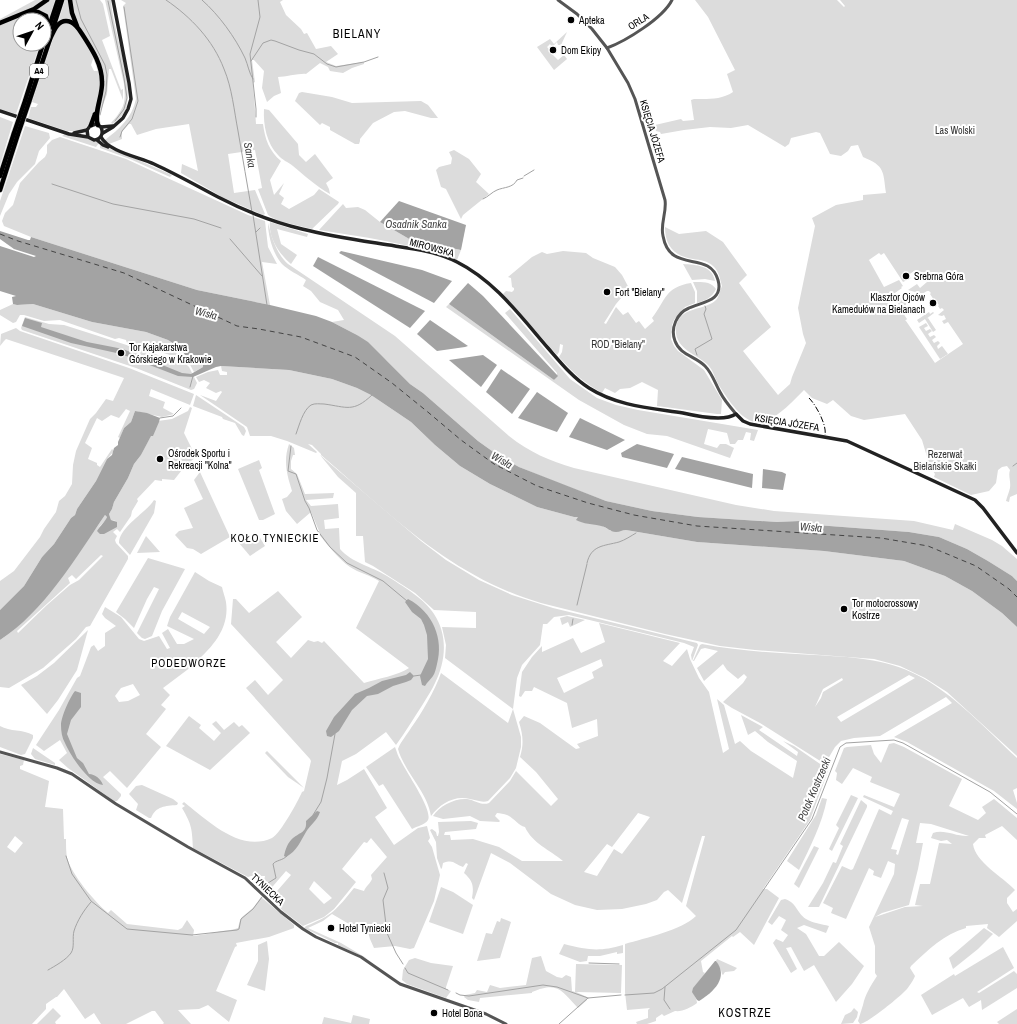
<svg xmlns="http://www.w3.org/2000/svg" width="1017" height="1024" viewBox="0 0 1017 1024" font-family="'Archivo Narrow',sans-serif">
	<rect width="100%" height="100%" fill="#fff"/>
	<!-- green -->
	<g fill="#dcdcdc" fill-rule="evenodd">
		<path d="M35,0H44L28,10L0,21V19Z"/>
		<path d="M49,0H55L49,19L46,13L37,9Z"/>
		<path d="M65,0H68L73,21L58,23Z"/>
		<path d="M71,0H100L103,4L110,36L102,40L121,90L123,89V100L111,69H109L107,94L98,118L104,87L103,70L76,19Z"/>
		<path d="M105,0H111C112,29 136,86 125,111C123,116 117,120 113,124L111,123C113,120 117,117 119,113C126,104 125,95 124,84Z"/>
		<path d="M121,0H283L280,2L286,15L301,29L304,34L307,33L316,49L331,46L338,54L326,62L336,66L364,62V64L352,68L343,73L330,71L328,67L320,63L306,74C301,73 285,77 278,77L281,93L274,96L267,102L262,88L264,71L254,60H252L255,82L253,83L256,124H263C265,139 269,151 281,161L270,180L274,195L284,183L279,194L284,198L281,204L289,209L314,195L319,189L339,202L338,204L312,229L279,221L271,217L268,215L258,189L262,188L255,150L228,154L234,193L255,190L265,214L263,215L222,197L181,173L182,164L198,171L189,124L156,129L137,135L131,124H129L122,132V139L109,144L105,140C119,129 132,118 136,99L123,6L126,3Z"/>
		<path d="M695,0H837L844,7L845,6L840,0H1017V494L1010,497L1009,502L1006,501C1007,497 1009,492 1010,488C1011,481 1008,476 1010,470L1007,466L1002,467L998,470L996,483L989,491L971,495L934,477L935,474L926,461L928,460L922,440L905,414L864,420L851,416L833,400L827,404L812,398L804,390C766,429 752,438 720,387C715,380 714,371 708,365C697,354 674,349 676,328C678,306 705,311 716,300C719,297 720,290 722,286C720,279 719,271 713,266C708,261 700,260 693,259C674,256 665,246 665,227L679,234L706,231L723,242L747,275L739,283L771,327L743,351L778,395L790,384L792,377L806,343L803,334L798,308L815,226L812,218L836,205L863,200V195L886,193C883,171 885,166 863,157L858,145L851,146L848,151L841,156L830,154L820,133L816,132L791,138L789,144L785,147L748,125L731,128L710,127L684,130L661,134L660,132L656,131L655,125L681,119L683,121L694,120L691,100L694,99C708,99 721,100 733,92L727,74L735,70L708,17ZM879,253L881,255L884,253L903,282L911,278L908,275L916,270L918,272L920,271L927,282L920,288L917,284L908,290L922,294L927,291H929L931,293L930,294L936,303H937L939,305L938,306L940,309L942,308L944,310L938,315L942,316L944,315L946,319L942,321L944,324L948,322L963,344L932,365L935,363L906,321H905L907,319L901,310L900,312L896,315L893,314L896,312L889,301L893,298L892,295L902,288L901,287L903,286L899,280L884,287L869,260L866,262Z"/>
		<path d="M37,13C47,17 48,21 44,31V20H20V44H40L16,114L0,109V25L22,16Z"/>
		<path d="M64,23C65,23 68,23 70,24C78,28 91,50 93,59L91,65L94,71H98L101,84L98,105H96L95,107L97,108L89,124L83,131H67L28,118L31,107H36L38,104L32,102L56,30L58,27Z"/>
		<path d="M567,32L561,45H558L557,42L552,47L550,44L547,47L552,52L551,53L558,60L564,55L567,59L554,70L537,47L550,39L554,44Z"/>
		<path d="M302,92L332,97L352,103L421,101L428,105L438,118H431L405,111L394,112L373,123L360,139V141L359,144H355L330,130V127L322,123L320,125L295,101L299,93Z"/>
		<path d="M264,109L269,110L298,144L299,155L306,162L315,154L333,178L326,183L329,189L330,194C316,186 305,176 293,166C288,162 282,160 278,155C267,144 263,125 264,109Z"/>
		<path d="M0,117L13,122L0,165Z"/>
		<path d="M25,126L49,133L50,138L39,151L35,164L17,182L9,194L0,216V201Z"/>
		<path d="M65,134L85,137L99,143L96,147L62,136Z"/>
		<path d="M60,137L126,159L248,215L265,221L268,247L277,264L262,262L270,305L197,290L31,237L4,226L2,221L5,213L13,205L20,183L39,162L45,157L47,153V145L52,140Z"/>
		<path d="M100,145L136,159L172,175L170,177L130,159L100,148Z"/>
		<path d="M454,150L469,159L481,174L476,182L489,194L463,215L461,219L446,189L441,187L436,170L439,167L451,164L452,158L449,152Z"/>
		<path d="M343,204L346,208L358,207L365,210L380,222L411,240L461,250L457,260C413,244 365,237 319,230Z"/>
		<path d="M270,222L308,234L307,237L277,229L281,244L297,255L291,264C280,255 268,237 270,222Z"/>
		<path d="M268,223C272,238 276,253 288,264L395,336L509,436C529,452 550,461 574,468L736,505L774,511L914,521L953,530L955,524L992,540L1002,546L1017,559V581L1012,576L988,561L967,549L939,537L909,532L816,525L800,521L777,522L698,517L652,511L606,501L556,482L519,467L499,456L478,441L423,393L410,384L387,361L357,335L332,322L344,320L338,310L320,302L311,291L303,286L306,280C299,275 288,270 282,264C273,254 268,236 268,223Z"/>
		<path d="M563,251L586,253L593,258L615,267L622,275L630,290L622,297L616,304L604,323L606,324L616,307L623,315L628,312L636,323L639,321L645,329L654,321L652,318C666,300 665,287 691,283L695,292V303L685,307L674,320L672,325L671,339L674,346L678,351L704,370L722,400L721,414H717L657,406L658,390L642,382L630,388L620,389L615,393L605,388L602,393C583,382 573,373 559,357L562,352L563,345L560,344L559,352L557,355L503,294L506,291L512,292L514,290V288L512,287L511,278L508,277L532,257L542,252L547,254Z"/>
		<path d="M683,264C696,265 712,265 715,281L705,279L692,280Z"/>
		<path d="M693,282C701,282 711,281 716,289C712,298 706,300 697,303V291Z"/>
		<path d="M906,291V305L901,308L896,300L898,298L897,297Z"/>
		<path d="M13,304L18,305L33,304L92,322L146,332L168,340L179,347L185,355L200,360L203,364V367L194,372L188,361L152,349L151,351L127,343L126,340L119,338L115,339L60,320L44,321L24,315H20L16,322L13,323L0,315V310Z"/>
		<path d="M449,304L554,380L557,376V373L505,313L510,309L570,379L597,398L616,405L638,410L758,430L754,441L750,440L751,433L746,432L743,440H738L735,444H730L727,433L708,429L704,444L717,448L720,444H726L734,448L730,458L667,436L647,434L624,425L579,400L446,307Z"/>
		<path d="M929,312L930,314L933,312L934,313L926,319L928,318L936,330L933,332L925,319L919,323L917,320Z"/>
		<path d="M25,317L49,324L64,325L186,364L189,367L197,383L194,389L191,390L136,368L22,330L21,328Z"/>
		<path d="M926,323L928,326L924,328L926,331L930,329L932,331L928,334L930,337L934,335L936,337L932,340L934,343L938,341L940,343L937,346L938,349L942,346L948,354L940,359L919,327Z"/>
		<path d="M16,328L20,331L129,368L194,394L190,405L151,389L149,396L165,402L163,408L174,414L162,417L135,411L131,422L124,428L120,438L118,437L130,411L126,409L119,418L111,415L102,421L97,418L85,443L92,448L88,459L97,463V465L100,467L112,449L114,451L107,459L96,481L77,509L75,515L71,518L54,544L42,557L24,586L0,610V581L14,571L40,537L44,529L56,512L59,501L65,496L72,484L73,465L76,451L90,419L96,413L106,399L113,401L124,378L6,339L4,341L0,346L1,334Z"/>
		<path d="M221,366L289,370L332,379L357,388L371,395L411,422L435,445L460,466L490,484L537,507L574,517H578V518L585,522L603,526L611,531L626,530L697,542L824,551L904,561L945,576L972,591L1002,613L1017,627V756L947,692L925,678L900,666L874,659L755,650L720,646L665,634L541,603C451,577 390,514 321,455V454L312,445L308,444L317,452L316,453L287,441L271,436H250L247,427L200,395L216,401L222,392L221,391L216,393L206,388L210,383L204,380L199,382L196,377L208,372L218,370L220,375H227V372L222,371Z"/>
		<path d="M196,395L244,427L246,431L244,436L242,435L235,423L223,419L222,417L193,406Z"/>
		<path d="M190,407L192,408L184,433L196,457L185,466L174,480L162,479V481L155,480L137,499L138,501L132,511L131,516L120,532L117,529L113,532L117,536L115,540L116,543L128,556V559L90,626L86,627L76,639L43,668L9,688L0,687V640C41,614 77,555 105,515L107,517L105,521L99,527L116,521L111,520L109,514L112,509L114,502L128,478L134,464L141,455L158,421L172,419L188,411ZM101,555L103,556L79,580L70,585L47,605L18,633L17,631L70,583L68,578L72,575L76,579Z"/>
		<path d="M289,444L294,448L295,455H293L291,461V469L297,474L305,494L334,493L333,498L306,500L311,506L338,504L339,518L324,520L325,529L339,528L340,549C352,563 371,566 387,576C401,585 425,599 434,614C448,635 446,661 435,683C432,690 427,697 423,704C414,718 406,731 396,745L386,732L356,754L342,761L337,785L347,780L364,769L387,808L375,817L394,845L418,828L427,826L430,838L428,841L432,847L440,875L434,901L414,948L410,949L395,946L374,948L370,939L367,928L349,924L332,914L323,921L308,928L341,943L368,959L338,945V943H335L304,928L306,926C332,916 337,909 354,888L364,891C366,886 370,884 372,879L371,875L387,857L371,838L367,843L364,842L342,869L356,882L334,909L324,917L303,926L283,911L271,898L291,875L286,871L267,893L255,882L264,881L265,876H251L248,877L193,848C192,829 192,825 182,808L185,806L182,804L184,802C207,820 240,853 272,838C281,833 298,801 302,792L304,791L311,761L310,759L246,688L255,680L268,695L283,680L231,624L233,599H236L249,613L278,591L302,617L276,642L291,658L308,640L314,642L318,641L322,643L324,641L364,683C377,679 399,675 409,668L356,628L379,581C370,575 359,573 350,567C338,559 327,544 317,532L319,531L311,512L297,524L286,511L282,499L287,497L292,491C287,475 283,461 289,444ZM314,881L332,898L324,904L309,889Z"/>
		<path d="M320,455L421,541L446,560L479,580L512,595L553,608L697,643L698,645L692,661L691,655L694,647L684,643L569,615L554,617L547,624H543L540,645L522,665L517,678L513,709L521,737V747L516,768L510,778L488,801C482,803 476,800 470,799C454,795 440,804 431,816C427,791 405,773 398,749C401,741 407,735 411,728C422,713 435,690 441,673L508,723L513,709L445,658L446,645L442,627L476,628V612L434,610L415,593L373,566L365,562L363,536H356V493L338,477Z"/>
		<path d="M259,460L262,468L259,470L275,514L263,520H259L238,469Z"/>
		<path d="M200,472L230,537L201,554L193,549L187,548L175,535L179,531L193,528L184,508L203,499L194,480Z"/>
		<path d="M154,500L156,501L154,513L130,555L119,543C119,527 146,513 154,500Z"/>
		<path d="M257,533L265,546L250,556L239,543Z"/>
		<path d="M146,536L160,552L137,553Z"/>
		<path d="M148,558L185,569L162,611L152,636L145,639L142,638L137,633L159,589L154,587L147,599L134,628L125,619L116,612Z"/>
		<path d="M195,572L209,581L222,587C223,592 225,597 226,602C230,629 211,649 192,665L191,667L163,688L170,695L161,705L166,709L146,734L161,747L127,788L110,771L103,777L121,794V796L117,801H114L68,768L59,760L67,753L60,740L44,751L36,745L59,710L77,678L80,676L91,647L94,645L98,651L105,646V633L116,626L105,618L102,614L105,607L121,617L139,639L144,641L159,636L167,649L170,648L162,633L168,629L177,644H184L194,639L167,626L170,617ZM182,612L210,627L204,634L178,619ZM133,684L140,695L128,701L119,702L115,696L121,688Z"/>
		<path d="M567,616L585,620L570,627L568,622L562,625L560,618Z"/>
		<path d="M599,623L680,643L663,661L672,666L687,649L690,659L699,678L709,692L723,753L729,749L717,699L724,705L735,744L740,741L751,751L793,778L797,761L768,742L755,731L748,735L741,715L763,727L759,730L797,756L798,752L783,741L794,746L826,768L828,771L810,820L763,889H767L779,898L754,945L740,932L733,937L732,936L701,961L703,972L705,973L693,989C692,994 697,998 697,1003C690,1008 682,1012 675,1011L664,1016L662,1014L656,1018V1021L647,1024H637L636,1022L648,1018V1010L650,1008L627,1010L625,992V944C645,938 682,930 696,916L686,906L705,836H702L682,903L668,890L664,892L657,900L646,904L622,909L597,910L575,905L551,894L510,863L491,853L474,900L472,898C474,886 473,881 464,873L468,864L466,863L463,867C454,864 454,859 443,863L442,868L441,869L437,858L436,842L430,830L432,829L436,832L437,836H438L439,832L438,822L471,821L478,823L476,829L445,832L444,835H450L451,840L473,839L499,847L522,861H563C550,850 532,843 525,827C518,825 514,818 507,815C504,814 500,813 497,813L495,816L500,821L499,822L480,821L470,816L443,819L433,816C439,806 455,798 467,799C475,800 481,806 489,803L510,781L516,771L551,806L558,799L536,772L520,757C524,744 523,735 519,722L524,716L540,723L576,749L580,748L577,744L598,736L597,719L572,728L567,703L534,687L532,691H525L521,697L519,696L522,672L532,657L542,646V652L573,638L581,653L605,642ZM601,659L603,666L592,672L594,678L564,693L557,678ZM638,813L650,817L622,854L614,849L597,876L584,872L607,844L612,847Z"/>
		<path d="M88,630L77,670L58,700L47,714L21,685L37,676L54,663Z"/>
		<path d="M702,644C739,651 776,653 814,655C849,657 885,658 917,675C953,693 987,730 1017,758V788L1013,790L1017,803V809L994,791L907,742L894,737L952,703L946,697L880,736L854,738L841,741L835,747L825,764L760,723L732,708L723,702L743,683L747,677L744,674L738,679L727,670L723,664L704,681L697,668L718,651L705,648L701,649L694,661H693L700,645ZM909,675L915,678L841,722L837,717ZM842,678L843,680L823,692L821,698L815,707L823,689Z"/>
		<path d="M189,716L201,725L199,728L214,741L221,733L212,724L216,721L224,730L234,722L239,727L242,725L250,733L210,770L166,746Z"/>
		<path d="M0,726C10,732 23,729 33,735V738L25,754L21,755L0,747Z"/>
		<path d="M894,743L904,747L962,779L949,806L978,820L986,813L982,807L994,799L1017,818V840L1002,826L985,835L986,838H979L973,844C975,862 1003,877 1015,890L1007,898V903L1013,912L1017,909V921L999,937L987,928L988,924L966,926V928C944,934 928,950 911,966L910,968L915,976C914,979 910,985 907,989C901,996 868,1023 860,1024L858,1021C860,1015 861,1011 863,1005C865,995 871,985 877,976L875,973V946L869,927L894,874L895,864L888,861L881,878L873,875L874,871L869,868L846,919L831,913L833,908L823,903L842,866L851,870L853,869L879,809L891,815L893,811L863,797L864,795L894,807L900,794L870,782L872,777L853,768L842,784L836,780L837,773L835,771L844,748L847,747L871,745L874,754L881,763L889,744ZM902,818L909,820L898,855L896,854L897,850L891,849ZM920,823L931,824L969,836C956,837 945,829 933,833L931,838L941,841L947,840L952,844L939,843L930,884H920L915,905L923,906L905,907L875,917L882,913L909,905L918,869L923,843H916Z"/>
		<path d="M395,747C397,752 398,757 401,761C406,772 433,810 428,820C425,825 417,826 412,829L383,784L379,786L366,767Z"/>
		<path d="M33,748L55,763V765L35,759L31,754Z"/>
		<path d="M267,751L304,788L288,777L265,753Z"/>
		<path d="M0,754L24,760L23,765L20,766V769L49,781L45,807L63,809L64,839H66C66,845 66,852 67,858C72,875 94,901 108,913L111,910L127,924L178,930L182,928L187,920L194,930L193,936C203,935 212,933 222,931C228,930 233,930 238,928L240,920L242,917L253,908L261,897L294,925V928L269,937L236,943L237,946L235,947L216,991L237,1000L229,1022L208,1005L199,1009L178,1010L191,1024H163L164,1023L155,1011H152L126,1024H101L94,1013L85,1019L64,989L57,997H56L46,1004V1009L32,1024H0ZM15,836L23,843L15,853L7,847Z"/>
		<path d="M142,785L173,799L178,803L177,805C165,806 156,806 151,818H149L136,810L138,804L129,794L136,786Z"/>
		<path d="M851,795L858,798L832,851L829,849L839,828L836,825Z"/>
		<path d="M822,798L827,799C822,824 810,847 799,870L787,861L816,815Z"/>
		<path d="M861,800L867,805V807L819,907H808L823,883L833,862L836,863L843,846L840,844Z"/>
		<path d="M814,846L819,848L799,888L794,884Z"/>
		<path d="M441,887L453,892L473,905L463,934L429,922Z"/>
		<path d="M785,899C797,903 796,912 806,919C812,923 822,924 829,926L826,933L804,925L797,928L806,934L819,956H824L839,942L864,966L852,984L836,1002L814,965L804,971L791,947L786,948L797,969L791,973L773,943L776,939L783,942L788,935L781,930L786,920L779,916L772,925L768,922L781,900Z"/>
		<path d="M501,918L511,922L500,958L477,961L486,933L492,934L497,921L500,922Z"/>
		<path d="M984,928L993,934L978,949L953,969L949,958Z"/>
		<path d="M267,941L269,959L265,991L247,985L258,961V945Z"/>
		<path d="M564,944C588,950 599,952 623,945V953L617,954V952L600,956H588L587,961L580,962L559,954Z"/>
		<path d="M1003,947L1014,968L977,992L979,993L1014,971L1017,974V988L982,1010L981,1000L969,1007L963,998L932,1015L921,995L954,974L955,976Z"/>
		<path d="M541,956L546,971L557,977L562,978L566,975L571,977L572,991L575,992L576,964L622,965L621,993L576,992L587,997V1000L578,1008C561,990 558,981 532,992V993L480,998L479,1002L468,1000L464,997L465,995L475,993L477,990L487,992L490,985L500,988L526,985L532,958Z"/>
		<path d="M415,958L431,963L453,966L446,987V989L451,991L446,998L407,984L402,980L403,970L409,960Z"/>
		<path d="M717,959L737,968L734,971L725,972L723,975L722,974L721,970L716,961Z"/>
		<path d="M53,1008L61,1016L55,1022L56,1024H37Z"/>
		<path d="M854,1008L858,1012L857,1017L853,1023L841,1024L845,1015L851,1012Z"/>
		<path d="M1017,1009V1024H999L997,1022Z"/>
		<path d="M353,1015L370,1019L369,1024H322L324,1017L351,1023Z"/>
	</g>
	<!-- water -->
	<g fill="#a3a3a3">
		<path d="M399,201L466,225L461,250L411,240L380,222Z"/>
		<path d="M0,231L28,240H30L31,237L197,290L270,305L316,316L332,322L357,335L368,342L410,384L423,393L478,441L499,456L519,467L606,501L652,511L698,517L777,522L800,521L816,525L909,532L939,537L967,549L988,561L1012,576L1017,581V627L1002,613L972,591L945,576L904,561L824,551L697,542L626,530C622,530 620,532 616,532C610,532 607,527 601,526C593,524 583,524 576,520L578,517H574L537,507L490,484L460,466L435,445L411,422L371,395L357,388L332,379L289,370L221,366L216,367L193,377L178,376L121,354L71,343L22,326L25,318L42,323L41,327L87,342L123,349L182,373L191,374L203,367V364L200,360L185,355L179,347L168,340L146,332L92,322L33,304L17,305L13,304L12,297L16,296L0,291V246L34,257L36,256L14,249L0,239Z"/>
		<path d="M341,251L422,270L452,281L434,303L339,253Z"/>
		<path d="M318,257L425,311L410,328L313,266Z"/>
		<path d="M468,283L483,296L558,376L554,380L449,304Z"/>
		<path d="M430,320L468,346L465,347L437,351L417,334Z"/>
		<path d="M483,355L497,365L481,387L449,360Z"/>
		<path d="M501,369L530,389L512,414L486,392Z"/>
		<path d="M537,392L568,413L557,432L518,418Z"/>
		<path d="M135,411L147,413L160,418L159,422L153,436H151L141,455L134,464L128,478L114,502L112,509L109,514L111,520L117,522V527L104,534H100L97,531C100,526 105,522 107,517L105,515C77,556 43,613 0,640V610L24,586L42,557L54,544L71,518L75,515L77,509L96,481L107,459L112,455L114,448L118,445V442L124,428L131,422Z"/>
		<path d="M580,418L625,440L607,450L569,437Z"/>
		<path d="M637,444L674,454L667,468L622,457L621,453Z"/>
		<path d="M682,457L753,474L752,488L675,469Z"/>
		<path d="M763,469L782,472L786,474L783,490L762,488Z"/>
		<path d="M408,599C433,612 444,639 437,664C436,668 435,673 433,676C431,679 427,682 425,686L422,685L420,676L428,659L427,635L424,625L421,619L412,612L405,602Z"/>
		<path d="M410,672L414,676L411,680L406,682L393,686L378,694L367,696L352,710L339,731L331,737L327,736L326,731L334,717L355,694L369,688L382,681L406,675Z"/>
		<path d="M75,691L81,693V707L71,720L67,734L77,758L83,763L89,774C95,774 101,779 103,785C89,784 70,755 65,743C62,738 61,731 61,725C61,717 70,697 75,691Z"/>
		<path d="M317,811L320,812C317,821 310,825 306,832C300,842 297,851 286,857L284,856C285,850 288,842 293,838C301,832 307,832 306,821Z"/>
		<path d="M715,961H716C729,977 714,992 699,1001L697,1000L692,992L693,988Z"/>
	</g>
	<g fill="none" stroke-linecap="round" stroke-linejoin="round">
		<!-- stream -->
		<g stroke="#a3a3a3" stroke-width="1">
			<path d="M76,0L81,19L105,65L107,75L106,91L100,115"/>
			<path d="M166,0C191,17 213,40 224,69C232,88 234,110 238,131C243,158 247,185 252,212"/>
			<path d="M202,0C219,15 235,37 245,58C248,65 249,73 253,79"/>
			<path d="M108,1L124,78L127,98L124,109L115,121"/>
			<path d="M251,61L263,43L271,40L275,41L299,50L314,54L327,64L336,67L364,62L378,57"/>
			<path d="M256,117V109L250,54L260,17L258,0"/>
			<path d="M120,137L122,131L132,119L138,101L124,7"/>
			<path d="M524,176L534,170"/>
			<path d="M52,184L113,204L194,219L221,228"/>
			<path d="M483,199C488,197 492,192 497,190C504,187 513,188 517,180L523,178"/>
			<path d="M253,215L267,305"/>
			<path d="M256,232L260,228"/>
			<path d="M230,239L262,276"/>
			<path d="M697,355L695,349L712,339L704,314L706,309L705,306"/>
			<path d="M190,387L193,376"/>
			<path d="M160,418L173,416L181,408"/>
			<path d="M296,434C299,426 303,410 311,405C315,403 320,404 324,404C347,407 353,413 372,395"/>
			<path d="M291,446L288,471L296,474L305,501L309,508L317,530L330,547L347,563L383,581L407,601"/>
			<path d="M1013,466L1017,463"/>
			<path d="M587,563C591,545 604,546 619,542C625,540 631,536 636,533"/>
			<path d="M577,605L587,564"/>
			<path d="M572,625L573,619"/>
			<path d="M414,676L421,675"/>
			<path d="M313,815L321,802L327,778L335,734"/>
			<path d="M66,856L72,874L91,901L127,929L192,935L237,930L239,929L241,919L253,909L262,897"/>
			<path d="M384,873L388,888L383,900L387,933L396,953L403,964"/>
			<path d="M266,893L268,889V883L276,878L273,864C276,860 282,861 287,856"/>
			<path d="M589,963L619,964"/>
			<path d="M405,968L408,973L448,990"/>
			<path d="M48,970C55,966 66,960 71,953C75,947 72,938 74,931C77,921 84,910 91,902"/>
			<path d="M665,987L664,1000L670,1009"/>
			<path d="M456,993L460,995L469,996L543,985L557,987L588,998"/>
			<path d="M625,995L654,993L662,989L736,930L812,819L840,747L846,743L894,740L903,743L990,792L1017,814"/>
			<path d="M559,1024L588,998L621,995"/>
		</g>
		<!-- ferry -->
		<path stroke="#444" stroke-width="1" stroke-dasharray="5 4" stroke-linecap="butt" d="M0,234L18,241L124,273L237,326L259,329L301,337L355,357L392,383L429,413L461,440L494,464L537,486L588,503L634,515L697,526L881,538L928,546L976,566L1009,589L1017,597"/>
		<defs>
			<g id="motorway">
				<path d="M70,0L72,13L77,26"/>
				<path d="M30,12H38L46,16L48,24L46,37"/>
				<path d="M0,23L34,9L47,0"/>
				<path d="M49,27L58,0"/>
				<path d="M53,28L62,0"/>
				<path d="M49,41C53,34 56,21 66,21C75,21 80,31 84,37C93,51 102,65 102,82C103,95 93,114 98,125"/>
				<path d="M25,101L43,44"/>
				<path d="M29,102L50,39"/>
				<path d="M91,125L95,114"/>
				<path d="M0,176L14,133"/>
				<path d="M0,190L18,134"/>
			</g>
		</defs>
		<!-- motorway casing -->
		<use href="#motorway" stroke="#dbdbdb" stroke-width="6"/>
		<!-- tertiary -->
		<g stroke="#555" stroke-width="3">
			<path d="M558,0L577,14L592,29L607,48L628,83L635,99L665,200C667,212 660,224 663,236C670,275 709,249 718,280C724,301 702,302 689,308C677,313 670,328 675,341C680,355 695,356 705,366C712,373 715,383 720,392C724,400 730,407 736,414"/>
			<path d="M607,48C626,41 663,18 672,0"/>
			<path d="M0,752L57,768L72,774L116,804L188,847L245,878L281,912L303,929L316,937L361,957L400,984L486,1014L506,1024"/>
		</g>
		<!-- secondary -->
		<g stroke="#222" stroke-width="3.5">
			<path d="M0,111L69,134L88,137L94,140C101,139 104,134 101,127L96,124L90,126L87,130L88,137"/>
			<path d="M101,127L113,126"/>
			<path d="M74,133L87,130"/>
			<path d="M103,133L113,127L123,118L128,109L131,99L129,83L113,0"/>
			<path d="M101,137C109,152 139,157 154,164C176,174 197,186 218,197C245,211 273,222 302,229C333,237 364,241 395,246C416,249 438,252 457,262C495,281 521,317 548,348C561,363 573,378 589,388C617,406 651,408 683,413C696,416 724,422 736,414L743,421L750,424L847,441L975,500L983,508L1017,553"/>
			<path d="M97,140L103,145L108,147"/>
		</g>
		<!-- motorway -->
		<use href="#motorway" stroke="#000" stroke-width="4.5"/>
		<!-- rail -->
		<g stroke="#000" stroke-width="1" stroke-dasharray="6 2 1 2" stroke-linecap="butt">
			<path d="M809,398C816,405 827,425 825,435"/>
			<path d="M818,427V426"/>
		</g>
		<defs>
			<g id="motorway-bridge">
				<path d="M14,133L25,101"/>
				<path d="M18,134L29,102"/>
			</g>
		</defs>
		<!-- motorway-bridge casing -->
		<use href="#motorway-bridge" stroke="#dbdbdb" stroke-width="6" stroke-linecap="butt"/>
		<!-- motorway-bridge -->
		<use href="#motorway-bridge" stroke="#000" stroke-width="4.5"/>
	</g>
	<!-- markers -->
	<g fill="#000" stroke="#fff" stroke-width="1.5">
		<circle cx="571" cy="20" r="4"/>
		<circle cx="553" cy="50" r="4"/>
		<circle cx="906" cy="276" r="4"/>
		<circle cx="607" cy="292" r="4"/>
		<circle cx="933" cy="303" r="4"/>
		<circle cx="121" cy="353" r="4"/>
		<circle cx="160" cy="459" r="4"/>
		<circle cx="844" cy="609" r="4"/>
		<circle cx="331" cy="928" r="4"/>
		<circle cx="434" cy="1013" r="4"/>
	</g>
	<g text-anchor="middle" stroke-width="4" stroke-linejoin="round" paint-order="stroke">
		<!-- shield labels -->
		<rect fill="#fff" stroke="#4c4c4c" stroke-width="1" x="30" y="64" width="18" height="14" rx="3"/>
		<g font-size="9" font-weight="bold" fill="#000">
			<text x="39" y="74">A4</text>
		</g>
		<!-- poi labels -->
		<g font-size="10" fill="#000" stroke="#fff" text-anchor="start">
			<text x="579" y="24">Apteka</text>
			<text x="561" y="54">Dom Ekipy</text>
			<text x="914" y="280">Srebrna Góra</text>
			<text x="615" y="296">Fort "Bielany"</text>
			<text x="925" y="301" text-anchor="end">Klasztor Ojców<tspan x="925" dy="12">Kamedułów na Bielanach</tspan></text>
			<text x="129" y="351">Tor Kajakarstwa<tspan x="129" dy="12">Górskiego w Krakowie</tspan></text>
			<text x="168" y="457">Ośrodek Sportu i<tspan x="168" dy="12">Rekreacji "Kolna"</tspan></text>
			<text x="852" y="607">Tor motocrossowy<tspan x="852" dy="12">Kostrze</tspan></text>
			<text x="339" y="932">Hotel Tyniecki</text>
			<text x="442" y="1017">Hotel Bona</text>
		</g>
		<!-- street labels -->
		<g font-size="10" fill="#000" stroke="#fff">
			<text transform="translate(638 21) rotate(-32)" y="4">ORLA</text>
			<text transform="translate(653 131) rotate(73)" y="4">KSIĘCIA JÓZEFA</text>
			<text transform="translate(432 247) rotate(15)" y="4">MIROWSKA</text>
			<text transform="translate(787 422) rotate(9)" y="4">KSIĘCIA JÓZEFA</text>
			<text transform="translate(268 889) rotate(43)" y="4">TYNIECKA</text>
		</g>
		<!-- park labels -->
		<g font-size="10" fill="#333" stroke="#fff">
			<text x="955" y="134">Las Wolski</text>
			<text x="618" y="348">ROD "Bielany"</text>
			<text x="945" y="458">Rezerwat<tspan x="945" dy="12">Bielańskie Skałki</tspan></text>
		</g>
		<!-- water labels -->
		<g font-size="11" font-style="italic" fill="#444" stroke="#fff">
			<text transform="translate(250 155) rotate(80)" y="4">Sanka</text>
			<text x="416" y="228">Osadnik Sanka</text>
			<text transform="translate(206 313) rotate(15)" y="4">Wisła</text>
			<text transform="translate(502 460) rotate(31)" y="4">Wisła</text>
			<text transform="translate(811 527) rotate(4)" y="4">Wisła</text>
			<text transform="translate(814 789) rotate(-67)" y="4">Potok Kostrzecki</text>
		</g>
		<!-- neighbourhood labels -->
		<g font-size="11" letter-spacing="1" fill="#000" stroke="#fff">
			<text x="275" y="542">KOŁO TYNIECKIE</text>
			<text x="189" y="667">PODEDWORZE</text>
		</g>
		<!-- quarter labels -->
		<g font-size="12" letter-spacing="1" fill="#000" stroke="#fff">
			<text x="357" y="38">BIELANY</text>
			<text x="745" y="1017">KOSTRZE</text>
		</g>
	</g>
	<!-- north arrow -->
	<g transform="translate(32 32) rotate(50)"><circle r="19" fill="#ffffff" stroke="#999999"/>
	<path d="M0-3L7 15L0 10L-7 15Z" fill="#000000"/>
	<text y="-6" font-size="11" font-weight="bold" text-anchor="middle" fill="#000000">N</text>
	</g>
</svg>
